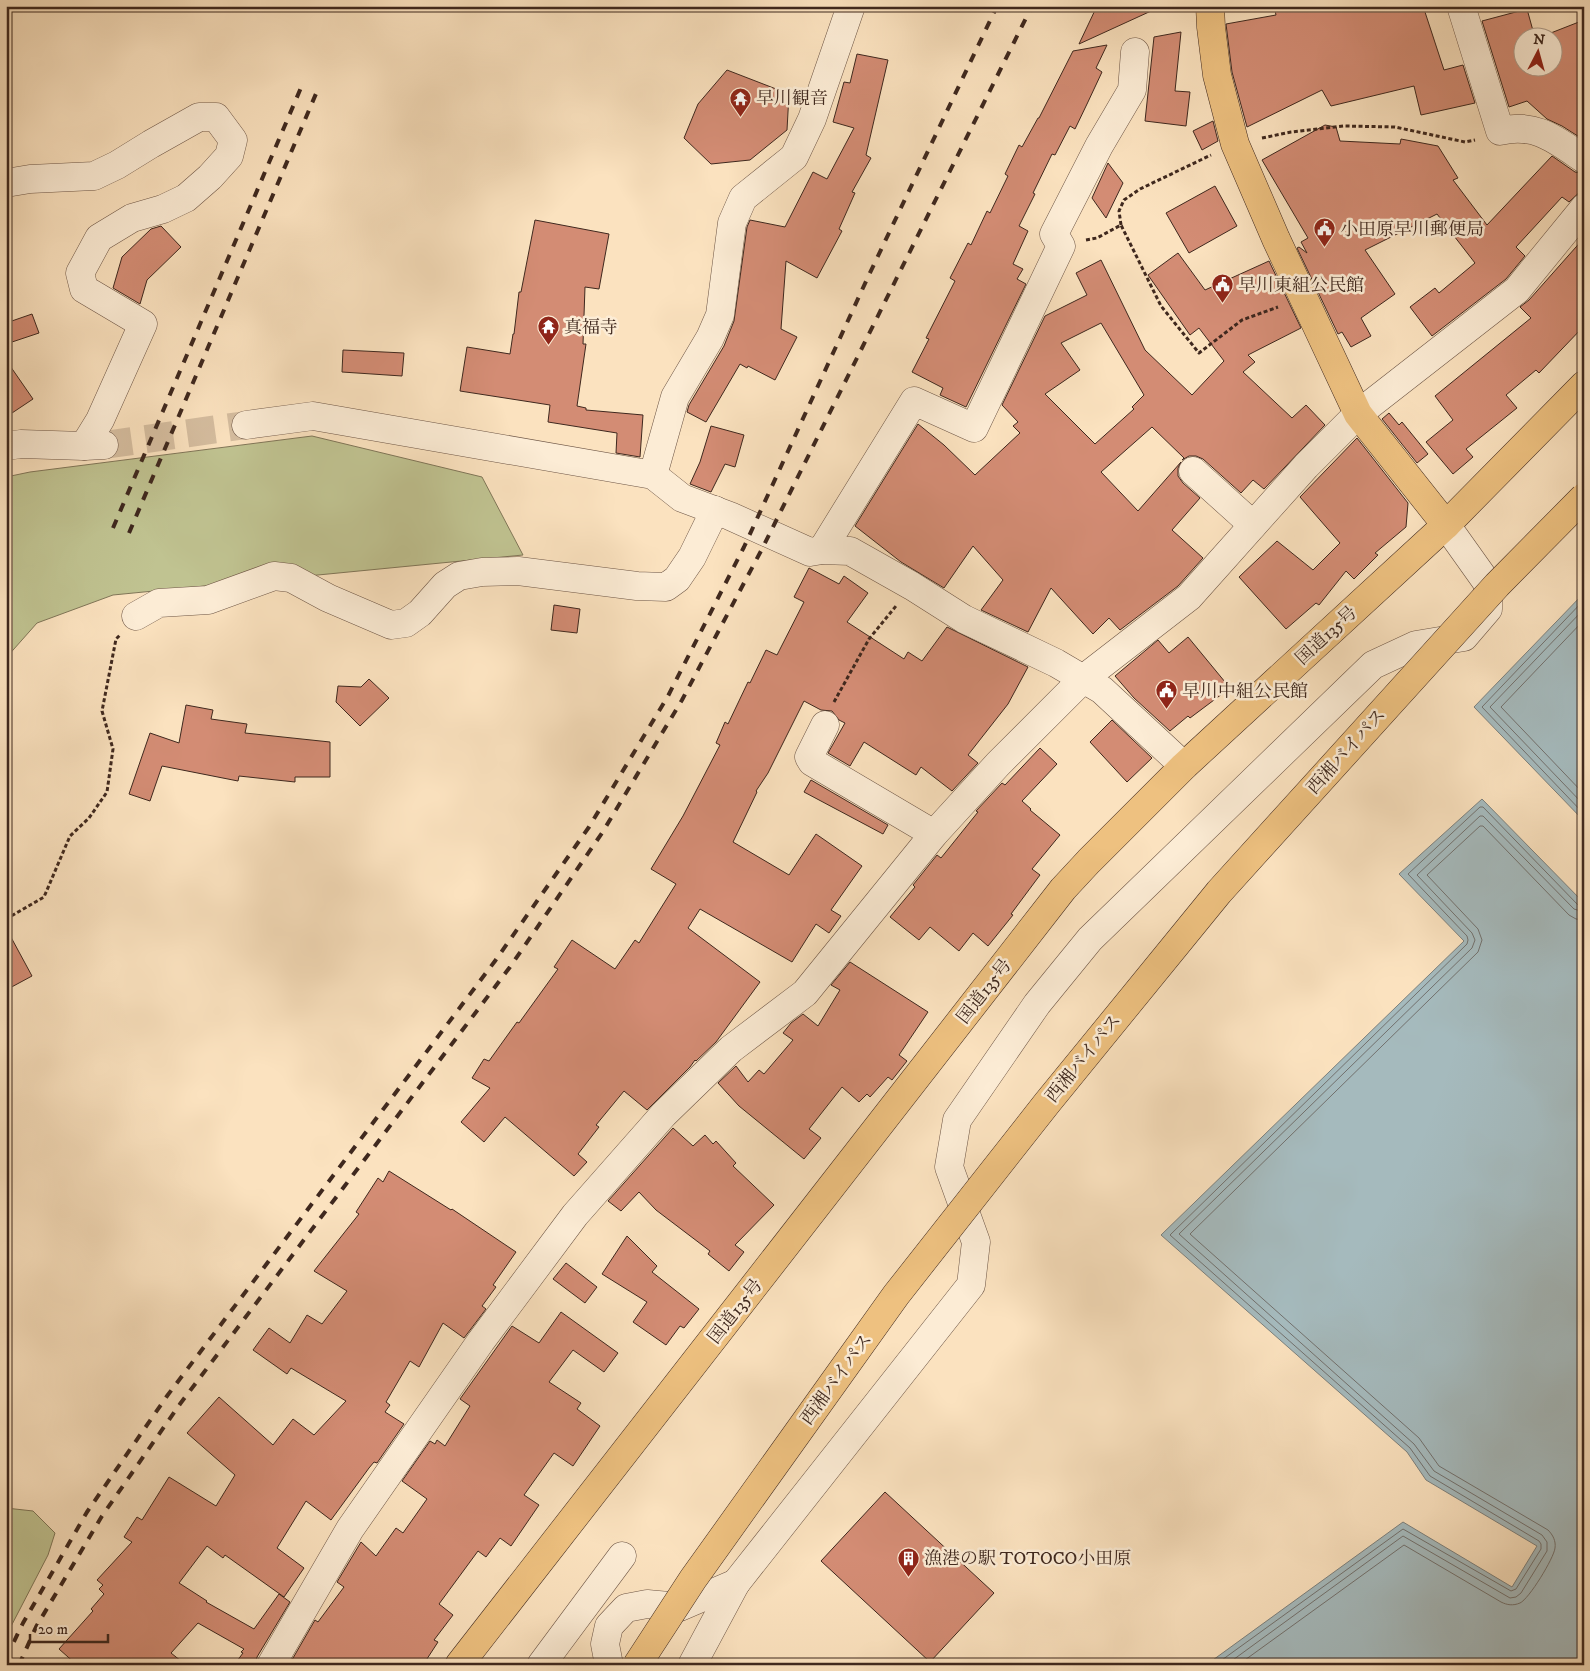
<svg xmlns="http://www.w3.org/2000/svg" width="1590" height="1671" viewBox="0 0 1590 1671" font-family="'IM FELL DW Pica','Noto Serif JP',serif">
	<rect width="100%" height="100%" fill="#fbe2bf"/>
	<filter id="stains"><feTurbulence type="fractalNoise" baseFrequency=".004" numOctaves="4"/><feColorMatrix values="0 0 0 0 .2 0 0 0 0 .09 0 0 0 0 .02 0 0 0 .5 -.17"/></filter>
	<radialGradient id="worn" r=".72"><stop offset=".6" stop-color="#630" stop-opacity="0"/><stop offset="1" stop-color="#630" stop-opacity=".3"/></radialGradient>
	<!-- green -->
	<g fill="#c0c391" stroke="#807658">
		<path d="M312,436L482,477L523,555L113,595L37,623L6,658V477L30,472Z"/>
		<path d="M6,1508L33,1511L55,1533L48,1555L6,1636Z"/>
	</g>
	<!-- water -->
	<g fill="#a5babd" stroke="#7c807d">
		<path d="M1584,593V821L1474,707Z"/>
		<path d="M1482,799L1584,903V1665H1206L1403,1522L1512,1587L1537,1546L1426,1480L1407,1452L1161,1235L1464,941L1399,874Z"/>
	</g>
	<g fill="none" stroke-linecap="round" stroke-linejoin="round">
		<!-- shore -->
		<g stroke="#72716e" stroke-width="1">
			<path d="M1584,600L1482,707L1584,814"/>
			<path d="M1584,609L1490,707L1584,805"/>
			<path d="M1584,620L1501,707L1584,794"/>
			<path d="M1215,1665L1403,1529L1511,1591L1516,1589L1541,1549V1544L1539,1541L1430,1476L1410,1448L1170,1235L1467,944L1468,940L1467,936L1408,874L1480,807H1483L1578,905L1584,906"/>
			<path d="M1226,1665L1403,1536L1510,1598L1516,1597L1521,1593L1547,1551V1542L1542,1535L1434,1471L1414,1444L1179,1234L1472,948L1475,940L1472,933L1417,875L1480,816H1483L1574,909L1584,912"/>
			<path d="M1238,1665L1404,1545L1501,1602C1507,1605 1513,1606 1520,1603C1529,1599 1554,1558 1555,1548C1556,1541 1553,1535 1548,1530L1439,1466L1419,1438L1190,1234L1478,952L1482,940L1478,929L1427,875L1480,826H1483L1569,915L1576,919L1584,920"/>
		</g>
	</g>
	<!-- building -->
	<g fill="#d38c74" stroke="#3f281e" fill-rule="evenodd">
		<path d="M1097,6H1162L1079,44Z"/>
		<path d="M1274,6H1423L1444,70L1463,65L1475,103L1421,115L1414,86L1331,106L1322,90L1247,127L1232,72L1226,24L1276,15Z"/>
		<path d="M1527,9L1535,38H1522V68H1552V38H1538L1584,20V140L1562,126L1547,119L1527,101L1509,107L1482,21Z"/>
		<path d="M1181,32L1175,91L1190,92L1186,126L1145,121L1154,37Z"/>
		<path d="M1107,45L1096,68L1102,72L1087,104L1075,129L1070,126L1055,155L1052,154L1033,193L1035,194L1019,226L1028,231L1013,264L1023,269L1017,279L1026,284L966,407L940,395L943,388L912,372L929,339L926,338L955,281L950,278L968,243L971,245L987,211L990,213L1008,176L1005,174L1019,145L1022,147L1038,118H1039L1073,51Z"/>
		<path d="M857,54L888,60L866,155L871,158L852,192L855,193L839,229L842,231L817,278L786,261L781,329L797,337L775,380L748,366L747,368L740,364L706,422L687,412L689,405L724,346L734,321L747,227L750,220L785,227L813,172L827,179L854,128L833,122L844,82L850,83Z"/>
		<path d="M727,70L789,94L787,130L750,160L711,164L684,138L698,104Z"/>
		<path d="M1213,121L1218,141L1202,150L1193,131Z"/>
		<path d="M1325,125L1336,127L1340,141L1400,144L1401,139L1438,146L1458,178L1453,180L1487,225L1552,156L1575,172L1584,174V188L1569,202L1562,197L1516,247L1525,256L1506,279L1432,336L1410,307L1435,288L1439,293L1475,263L1437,214L1365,250L1395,294L1361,318L1371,336L1351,347L1342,332L1338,334L1297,248L1299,247L1307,253L1301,242L1308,238L1262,160Z"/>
		<path d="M1108,163L1123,183L1106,218L1092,198Z"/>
		<path d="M1215,186L1237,226L1189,253L1166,213Z"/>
		<path d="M535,220L609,234L599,289L585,287L583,344H586L577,406L586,408V410L643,415L640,457L616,453L617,433L548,422L550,405L460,391L467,347L510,354L513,334H514L519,292H521Z"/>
		<path d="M161,226L181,247L147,280L140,304L113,288L122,257L151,229Z"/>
		<path d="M1584,238V326L1539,373L1536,370L1506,395L1517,408L1466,449L1473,457L1453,474L1426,442L1453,420L1435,396L1531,318L1520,307L1529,300Z"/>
		<path d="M1178,253L1205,290L1269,261L1301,328L1248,355L1255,362L1243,372L1292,418L1306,405L1325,425L1264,489L1253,480L1241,493L1203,459L1196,456H1189L1182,460L1184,458L1152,427L1101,472L1138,511L1181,462L1178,468V476L1183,483L1200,498L1172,530L1203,558L1178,586L1120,630L1109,618L1093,634L1051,588L1028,632L981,610L1003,580L973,546L944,588L901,562L855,526L918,424L944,445L975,475L1020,433L1013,426L1018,422L1002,405L1045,316L1087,295L1076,273L1101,260L1145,350L1192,395L1224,361L1199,328L1190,335L1148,275ZM1101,323L1144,395L1132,407L1134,409L1095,444L1045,394L1080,370L1061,343Z"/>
		<path d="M32,314L39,333L6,344V323Z"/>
		<path d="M343,350L404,353L402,376L342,372Z"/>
		<path d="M6,360L33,399L6,417Z"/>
		<path d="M1389,413L1399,425L1402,422L1428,454L1417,463L1382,419Z"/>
		<path d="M711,426L744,435L735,467L725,464L711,492L690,484L700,462Z"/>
		<path d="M1357,438L1408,503L1406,527L1375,553L1378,555L1354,579L1346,571L1319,605L1316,603L1286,629L1239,577L1277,541L1313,570L1340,543L1300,497Z"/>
		<path d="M809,568L839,584L844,576L868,593L847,622L904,659L908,652L922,661L947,627L1028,667L1008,704L968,755L978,763L952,791L921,767L916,775L864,742L850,766L828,753L845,723L839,720L832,711L821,710L804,701L768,773L756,791L757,792L733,842L789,875L816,834L862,866L831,910L841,916L829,933L816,924L792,962L700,909L688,928L760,982L716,1042L696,1061L695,1060L690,1067L647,1110L624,1091L596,1125L599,1127L578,1154L587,1162L574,1176L505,1117L484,1142L461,1122L490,1088L472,1078L484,1059L489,1061L517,1022L519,1023L558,969L554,967L572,940L615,969L635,940L639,943L676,884L651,869L683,816L720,745L716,743L725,722L728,724L748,682L750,683L766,650L777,655L804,602L794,597Z"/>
		<path d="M554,605L580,609L577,633L551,630Z"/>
		<path d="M1188,637L1230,688L1190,718L1188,716L1170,731L1134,698L1115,676L1158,640L1169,653Z"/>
		<path d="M369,679L389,698L360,726L336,702L338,686L361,687Z"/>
		<path d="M186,705L213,710L211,719L247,724L245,733L330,742V777H295V782L239,776L238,781L162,766L150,801L129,794L150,733L179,743Z"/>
		<path d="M1112,720L1152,758L1127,782L1090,742Z"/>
		<path d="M1040,748L1057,764L1022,801L1031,809L1030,810L1060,835L1032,869L1040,875L1011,914L1013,915L988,946L973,933L959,951L930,927L919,940L890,917L915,887L913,885L937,855L941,858L978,812L976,811L1002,783L1005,785Z"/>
		<path d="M811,780L888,825L883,834L804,792Z"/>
		<path d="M6,928L32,976L6,990Z"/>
		<path d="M850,962L928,1012L899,1055L907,1061L892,1080L888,1077L870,1097L867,1094L859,1102L842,1087L809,1129L821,1138L804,1159L739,1106L718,1083L736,1066L748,1082L759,1070L764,1074L793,1040L783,1033L791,1023L803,1014L818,1026L840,990L831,985Z"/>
		<path d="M673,1128L693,1146L705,1135L713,1144L716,1141L736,1163L733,1166L774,1205L735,1245L744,1252L729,1271L708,1254L710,1251L656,1210L639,1192L621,1211L608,1201Z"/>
		<path d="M389,1171L451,1210L452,1209L516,1252L493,1285L496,1287L482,1306L486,1309L464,1338L443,1323L419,1367L410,1361L386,1402L390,1405L385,1412L404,1424L377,1463L374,1462L369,1468L331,1520L306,1501L277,1548L304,1568L284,1597L225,1555L223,1558L207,1546L179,1583L207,1601L206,1602L254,1629L279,1594L290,1602L257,1657L255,1665H234L243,1653L241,1652L244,1649L198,1623L171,1653L186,1665H77L59,1649L93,1611L91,1609L104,1594L99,1589L103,1585L97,1580L132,1542L124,1537L137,1517L142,1520L169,1477L216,1506L235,1475L187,1433L219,1397L273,1445L293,1419L314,1435L346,1401L291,1368L287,1374L253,1350L269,1328L290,1343L307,1315L322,1324L347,1291L314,1271L359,1214L356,1212L378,1178L383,1182Z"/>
		<path d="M627,1236L657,1266L652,1272L699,1309L684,1328L680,1326L666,1345L633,1322L647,1302L602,1274Z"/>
		<path d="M566,1263L597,1287L585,1303L553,1279Z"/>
		<path d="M561,1312L618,1353L604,1372L573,1350L549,1382L581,1403L577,1409L600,1426L573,1466L554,1453L524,1495L539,1505L511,1546L500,1538L486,1557L478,1551L439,1604L453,1615L434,1640L438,1642L423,1665H289L315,1620L318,1622L344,1587L337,1582L361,1542L376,1556L396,1528L403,1533L427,1499L402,1481L430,1441L435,1444L437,1440L445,1446L470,1406L460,1399L512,1326L539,1343Z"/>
		<path d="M885,1492L994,1593L930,1662L821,1561Z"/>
	</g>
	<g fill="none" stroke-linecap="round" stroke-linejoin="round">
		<!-- minor-tunnel -->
		<path stroke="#d5bd9f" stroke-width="28" stroke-dasharray="28 14" stroke-linecap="butt" d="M104,445L246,425"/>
		<defs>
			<g id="minor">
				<path d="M1461,6L1500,131C1535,122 1556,140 1584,159"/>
				<path d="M6,183L30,179L94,176L117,165L151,144L199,117H216L233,140L229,156L210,177L186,198L163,209L132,218L99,238L80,273L84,289L143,324L100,420L84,446L104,445"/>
				<path d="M246,425L313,416L653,475L682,498L730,516L810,552L822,550L850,551L912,586L964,619L1056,663L1102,690L1184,766"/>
				<path d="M6,446L21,444L84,446"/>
				<path d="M1193,471L1253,525"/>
				<path d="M653,475L675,397L710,338L720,315L732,223L743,198L794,157L812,119L851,6"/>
				<path d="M822,550L914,401L974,428L1061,246L1054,234L1099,146L1132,90L1135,52"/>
				<path d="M136,616L159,603L208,600L274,576L291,578L328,598L391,625L406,623L420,613L445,585L459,576L482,572L518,571L637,586L666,587L677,579L692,557L715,510"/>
				<path d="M825,725L809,757L812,762L934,834"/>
				<path d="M271,1665L350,1529L481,1341L575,1215L664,1114L731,1049L805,993L934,834L998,764L1083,679L1189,597L1306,466L1358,414L1517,290L1584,208"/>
				<path d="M541,1665L622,1556"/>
				<path d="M609,1665L605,1644L609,1626L626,1608L647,1604L680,1607L736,1583"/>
				<path d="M692,1665L736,1583L971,1285L976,1242L949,1167L957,1120L1037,1004L1090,939L1373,665L1416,645L1464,637L1488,609V584L1446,525"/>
			</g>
			<path id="major" d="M1210,6L1211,27L1217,75L1235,144L1276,239L1358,414L1446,525"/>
			<path id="highway" d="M459,1665L1063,889L1089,861L1184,766L1446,525L1584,385"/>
		</defs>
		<!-- minor casing -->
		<use href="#minor" stroke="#6e5646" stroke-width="29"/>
		<!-- major casing -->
		<use href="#major" stroke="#3f281e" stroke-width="29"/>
		<!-- highway casing -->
		<use href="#highway" stroke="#3f281e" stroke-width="29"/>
		<!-- path -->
		<g stroke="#3f281e" stroke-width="3" stroke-dasharray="4 2.5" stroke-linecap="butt">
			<path d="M1262,138L1291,132L1344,126L1395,127L1465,142L1475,140"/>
			<path d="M1121,225L1119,211L1124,200L1140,189L1211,155"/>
			<path d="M1086,240L1097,238L1121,225L1161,306L1199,353L1242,320L1278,307"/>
			<path d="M834,702L869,639L896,606"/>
			<path d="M6,919L44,897L70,836L89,818L107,792L113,749L102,711L116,639L120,635"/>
		</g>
		<!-- minor -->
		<use href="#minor" stroke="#fcecd5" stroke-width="28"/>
		<!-- major -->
		<use href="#major" stroke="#eec180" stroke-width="28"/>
		<!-- highway -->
		<use href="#highway" stroke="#eec180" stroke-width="28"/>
		<!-- rail -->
		<g stroke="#3f281e" stroke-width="4" stroke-dasharray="9 9" stroke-linecap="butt">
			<path d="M113,528L303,83"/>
			<path d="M129,533L318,89"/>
			<path d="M6,1658L23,1623L87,1512L167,1396L495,961L589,827L668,696L744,547L868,277L997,6"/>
			<path d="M19,1665L36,1627L102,1516L180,1404L510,967L602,833L682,700L762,549L1032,6"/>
		</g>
		<defs>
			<path id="highway-bridge" d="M637,1665L693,1579L896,1295L1047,1103L1219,892L1497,585L1584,497"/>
		</defs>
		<!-- highway-bridge casing -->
		<use href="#highway-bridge" stroke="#3f281e" stroke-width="29" stroke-linecap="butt"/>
		<!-- highway-bridge -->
		<use href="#highway-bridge" stroke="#eec180" stroke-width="28"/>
	</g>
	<!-- icons -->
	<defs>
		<symbol id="temple-pin" viewBox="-11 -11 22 30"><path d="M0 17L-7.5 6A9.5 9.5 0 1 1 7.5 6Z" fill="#8f2418" stroke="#fcecd5"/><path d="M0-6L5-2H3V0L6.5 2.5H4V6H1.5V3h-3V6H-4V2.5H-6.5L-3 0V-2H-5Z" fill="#fff"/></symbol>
		<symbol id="civic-pin" viewBox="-11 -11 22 30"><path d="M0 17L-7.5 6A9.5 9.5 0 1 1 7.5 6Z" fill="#8f2418" stroke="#fcecd5"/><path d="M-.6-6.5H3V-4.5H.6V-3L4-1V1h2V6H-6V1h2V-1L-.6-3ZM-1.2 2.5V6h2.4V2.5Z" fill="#fff"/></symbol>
		<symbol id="building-pin" viewBox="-11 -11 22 30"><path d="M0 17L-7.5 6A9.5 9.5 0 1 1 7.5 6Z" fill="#8f2418" stroke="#fcecd5"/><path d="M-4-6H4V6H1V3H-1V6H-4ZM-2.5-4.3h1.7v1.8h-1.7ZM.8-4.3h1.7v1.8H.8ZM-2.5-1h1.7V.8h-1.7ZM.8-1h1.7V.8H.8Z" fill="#fff"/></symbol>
	</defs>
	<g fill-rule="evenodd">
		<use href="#temple-pin" x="728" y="86" width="25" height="34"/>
		<use href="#civic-pin" x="1312" y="216" width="25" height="34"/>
		<use href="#civic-pin" x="1210" y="272" width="25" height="34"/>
		<use href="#temple-pin" x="536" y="314" width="25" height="34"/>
		<use href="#civic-pin" x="1154" y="678" width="25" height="34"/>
		<use href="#building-pin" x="896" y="1546" width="25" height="34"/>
	</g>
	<g text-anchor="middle" stroke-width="5" stroke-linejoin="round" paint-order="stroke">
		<!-- poi labels -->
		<g font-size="18" fill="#3f281e" stroke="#fcecd5" text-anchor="start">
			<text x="756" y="104">早川観音</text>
			<text x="1340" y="235">小田原早川郵便局</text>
			<text x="1238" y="291">早川東組公民館</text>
			<text x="564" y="333">真福寺</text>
			<text x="1182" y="697">早川中組公民館</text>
			<text x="924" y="1564">漁港の駅 TOTOCO小田原</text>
		</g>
		<!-- street labels -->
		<g font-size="18" fill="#3f281e" stroke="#fcecd5">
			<text transform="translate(1326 635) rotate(-43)" y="6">国道135号</text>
			<text transform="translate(1346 751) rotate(-48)" y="6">西湘バイパス</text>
			<text transform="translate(984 991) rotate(-52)" y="6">国道135号</text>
			<text transform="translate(1083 1058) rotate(-51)" y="6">西湘バイパス</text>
			<text transform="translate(735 1311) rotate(-52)" y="6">国道135号</text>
			<text transform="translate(836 1379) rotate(-54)" y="6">西湘バイパス</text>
		</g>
	</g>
	<!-- margin -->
	<rect width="1590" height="1671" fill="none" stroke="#fbe2bf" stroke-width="25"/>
	<rect x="8" y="8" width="1575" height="1656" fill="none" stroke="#3f281e" stroke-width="2.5"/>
	<rect x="12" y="12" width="1565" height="1646" fill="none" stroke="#3f281e"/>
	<!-- north arrow -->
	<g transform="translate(1538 52) rotate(6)"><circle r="24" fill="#fcecd5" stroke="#b09e8c"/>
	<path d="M0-4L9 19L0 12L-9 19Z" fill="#8f2418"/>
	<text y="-8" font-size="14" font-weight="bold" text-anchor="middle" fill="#3f281e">N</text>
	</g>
	<!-- scale -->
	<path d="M30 1634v8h78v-8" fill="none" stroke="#3f281e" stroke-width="2.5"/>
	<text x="38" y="1634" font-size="15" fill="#3f281e" stroke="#fcecd5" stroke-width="4" paint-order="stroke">20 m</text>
	<rect width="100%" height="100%" filter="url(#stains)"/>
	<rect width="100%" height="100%" fill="url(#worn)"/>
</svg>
